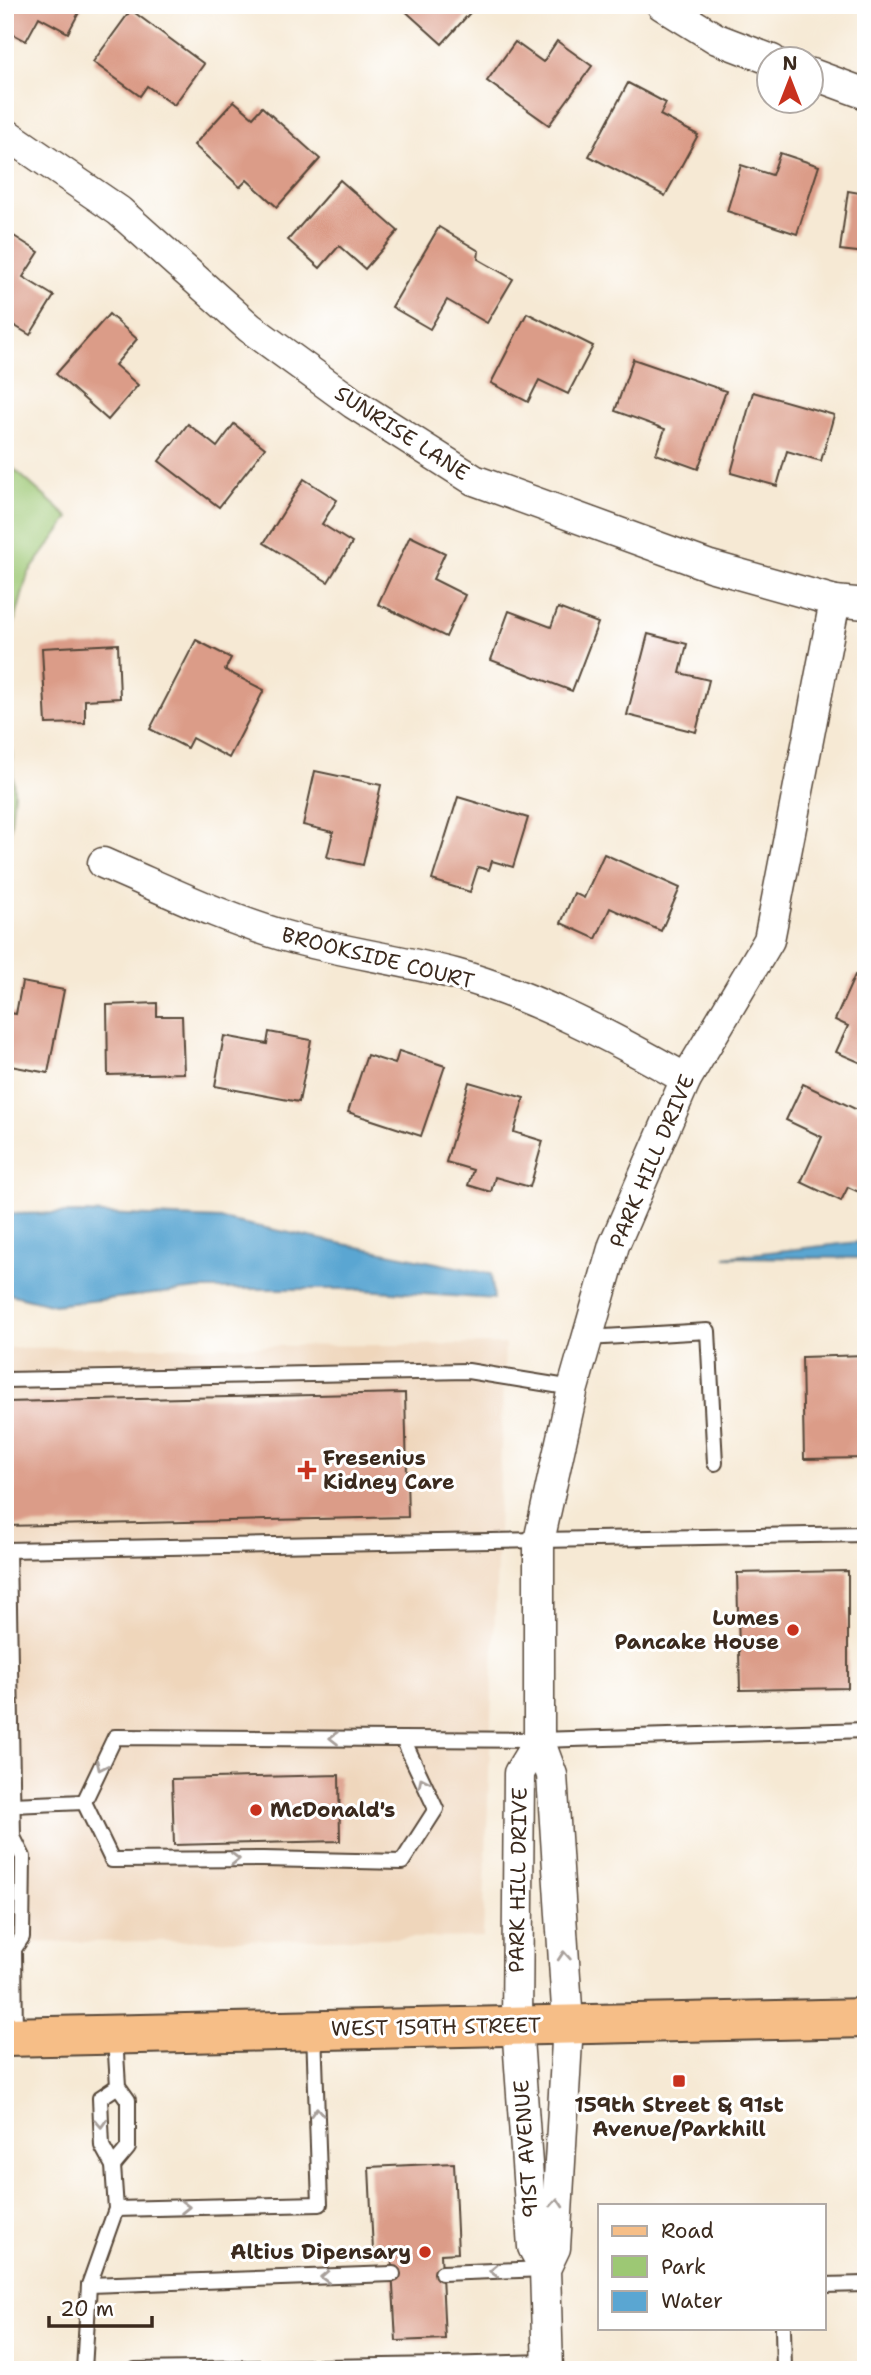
<svg xmlns="http://www.w3.org/2000/svg" width="871" height="2375" viewBox="0 0 871 2375" font-family="'Shantell Sans',sans-serif">
	<rect width="100%" height="100%" fill="#fff"/>
	<filter id="ink" filterUnits="userSpaceOnUse"><feTurbulence type="fractalNoise" baseFrequency=".0143" numOctaves="2"/><feDisplacementMap in="SourceGraphic" scale="14" xChannelSelector="R" yChannelSelector="G"/><feConvolveMatrix kernelMatrix="1 2 1 2 8 2 1 2 1" color-interpolation-filters="sRGB"/></filter>
	<filter id="wash" filterUnits="userSpaceOnUse"><feTurbulence type="fractalNoise" baseFrequency=".00686" numOctaves="4" result="noise"/><feDisplacementMap in="SourceGraphic" scale="28" xChannelSelector="R" yChannelSelector="G"/><feGaussianBlur stdDeviation="1.57" result="paint"/><feColorMatrix in="noise" values="0 0 0 0 0 0 0 0 0 0 0 0 0 0 0 0 0 1.4 0 .05"/><feComposite in="paint" operator="in"/></filter>
	<g filter="url(#wash)">
		<rect width="100%" height="100%" fill="#f6e9d4"/>
		<!-- built -->
		<path fill="#efd6bb" d="M505,1344L483,1937L5,1943V1348Z"/>
		<!-- green -->
		<g fill="#9dc874" stroke="#6c7949" stroke-width="2">
			<path d="M5,461L69,518L28,574L5,657Z"/>
			<path d="M5,662L14,793L5,878Z"/>
		</g>
		<!-- water -->
		<g fill="#5aa6d2" stroke="#4a6878" stroke-width="2">
			<path d="M81,1213L221,1219L491,1274L494,1299L349,1289H199L54,1305L5,1293V1214Z"/>
			<path d="M866,1241V1258L725,1257Z"/>
		</g>
		<g id="blocks">
			<!-- building -->
			<g fill="#db9c88">
				<path d="M5,5H83L68,33L39,17L26,41L5,30Z"/>
				<path d="M405,5H477L442,44L402,8Z"/>
				<path d="M131,10L204,64L174,105L147,86L140,96L93,62Z"/>
				<path d="M557,41L592,66L549,125L487,81L515,42L543,62Z"/>
				<path d="M628,83L666,103L660,115L698,135L665,196L589,156Z"/>
				<path d="M234,101L253,117L262,107L320,159L277,207L247,180L240,187L194,145Z"/>
				<path d="M780,153L819,166L797,234L727,211L741,165L772,175Z"/>
				<path d="M340,180L398,231L365,269L339,246L320,268L288,240Z"/>
				<path d="M848,191L866,194V253L840,250Z"/>
				<path d="M439,227L479,251L478,259L513,279L487,323L447,300L430,329L392,307Z"/>
				<path d="M6,231L39,252L23,277L54,296L30,335L5,320Z"/>
				<path d="M527,313L593,346L568,394L539,380L528,402L491,383Z"/>
				<path d="M109,314L137,339L115,365L138,385L108,420L56,374Z"/>
				<path d="M633,359L726,391L698,469L656,454L665,429L615,411Z"/>
				<path d="M753,392L834,415L821,461L787,451L777,486L731,473Z"/>
				<path d="M188,424L217,447L234,424L265,448L219,507L159,461Z"/>
				<path d="M304,479L337,500L322,524L352,543L328,582L264,543Z"/>
				<path d="M410,536L445,553L433,579L465,595L446,637L378,604Z"/>
				<path d="M558,608L598,623L572,691L491,660L509,611L551,627Z"/>
				<path d="M648,634L687,644L680,673L709,680L696,732L627,715Z"/>
				<path d="M196,640L231,658L225,670L264,690L229,758L192,738L187,748L150,729Z"/>
				<path d="M118,644L120,698L85,700V723L46,724L42,648Z"/>
				<path d="M315,771L381,785L363,865L327,857L333,832L303,825Z"/>
				<path d="M458,797L528,818L513,867L492,861L489,870L478,867L470,892L432,880Z"/>
				<path d="M604,854L680,888L661,931L610,908L596,939L561,923L574,893L584,898Z"/>
				<path d="M855,975L866,980V1065L836,1052L848,1026L835,1020Z"/>
				<path d="M22,982L64,990L48,1073L5,1065V1012L16,1014Z"/>
				<path d="M157,1003V1016H182L184,1073L108,1075L107,1005Z"/>
				<path d="M269,1032L311,1040L299,1102L215,1086L224,1036L267,1044Z"/>
				<path d="M399,1051L445,1066L421,1136L348,1112L367,1055L395,1064Z"/>
				<path d="M469,1082L524,1098L514,1132L543,1141L530,1187L495,1177L491,1192L468,1185L473,1170L446,1162Z"/>
				<path d="M803,1084L866,1114L864,1168L866,1182L861,1193L848,1187L841,1201L801,1182L822,1137L786,1120Z"/>
				<path d="M866,1355V1458L804,1459L802,1357Z"/>
				<path d="M405,1393L408,1517L5,1526V1402Z"/>
				<path d="M848,1571V1688L740,1690L737,1573Z"/>
				<path d="M339,1775L340,1841L174,1845L172,1779Z"/>
				<path d="M454,2163L458,2253L441,2254L445,2339L396,2341L391,2250L373,2251L369,2167Z"/>
			</g>
		</g>
	</g>
	<g filter="url(#ink)">
		<use href="#blocks" fill-opacity="0" stroke="#574739" stroke-width="2"/>
		<g fill="none" stroke-linecap="round" stroke-linejoin="round">
			<defs>
				<g id="service">
					<path d="M587,1338L708,1331L715,1463"/>
					<path d="M5,1380L468,1371L573,1388"/>
					<path d="M5,1550L866,1534"/>
					<path d="M8,1550L13,1837L23,1857L22,1937L14,1949L15,2036"/>
					<path d="M403,1739L436,1809L402,1862L263,1859L112,1860L84,1802L115,1737L539,1740L866,1730"/>
					<path d="M12,1805L84,1802"/>
					<path d="M113,2166L128,2148V2100L118,2086L115,2037"/>
					<path d="M116,2209L320,2204L314,2031"/>
					<path d="M442,2273L545,2269"/>
					<path d="M89,2285L393,2274"/>
					<path d="M824,2285L866,2284"/>
					<path d="M783,2328L784,2370"/>
					<path d="M84,2370L89,2285L116,2209L113,2166L102,2146L100,2098L118,2086"/>
					<path d="M135,2370L444,2365"/>
					<path d="M445,2370L444,2365L547,2362"/>
				</g>
				<g id="minor">
					<path d="M662,5L717,39L772,60"/>
					<path d="M812,74L866,94"/>
					<path d="M5,133L119,211L250,328L353,403L474,480L710,566L835,601L866,604"/>
					<path d="M103,863C162,888 222,918 285,936C341,952 399,959 455,974C533,995 616,1039 686,1079"/>
					<path d="M539,1740L519,1773L517,2025L533,2247L545,2269"/>
					<path d="M548,2370L545,2269L555,2248L568,2024L552,1775L539,1740V1541L573,1388L614,1245L686,1079L769,940L835,601"/>
				</g>
				<path id="primary" d="M5,2037L866,2018"/>
			</defs>
			<!-- service casing -->
			<use href="#service" stroke="#574739" stroke-width="18"/>
			<!-- minor casing -->
			<use href="#minor" stroke="#574739" stroke-width="33"/>
			<!-- primary casing -->
			<use href="#primary" stroke="#574739" stroke-width="42"/>
			<!-- service -->
			<use href="#service" stroke="#fff" stroke-width="14"/>
			<!-- minor -->
			<use href="#minor" stroke="#fff" stroke-width="30"/>
			<!-- primary -->
			<use href="#primary" stroke="#f6be87" stroke-width="38"/>
		</g>
		<!-- one-way arrows -->
		<defs><path id="oneway-chevron" d="M-2-3.5L2.5 0L-2 3.5" fill="none" stroke-width="1.6" stroke-linecap="round" stroke-linejoin="round" transform="scale(1.75)"/></defs>
		<g stroke="#a79f9a">
			<use href="#oneway-chevron" transform="translate(334 1738) rotate(-180)"/>
			<use href="#oneway-chevron" transform="translate(101 1766) rotate(115)"/>
			<use href="#oneway-chevron" transform="translate(423 1782) rotate(-115)"/>
			<use href="#oneway-chevron" transform="translate(235 1859) rotate(-1)"/>
			<use href="#oneway-chevron" transform="translate(564 1956) rotate(-94)"/>
			<use href="#oneway-chevron" transform="translate(317 2112) rotate(-92)"/>
			<use href="#oneway-chevron" transform="translate(101 2123) rotate(87)"/>
			<use href="#oneway-chevron" transform="translate(557 2203) rotate(-86)"/>
			<use href="#oneway-chevron" transform="translate(185 2207) rotate(-1)"/>
			<use href="#oneway-chevron" transform="translate(494 2271) rotate(178)"/>
			<use href="#oneway-chevron" transform="translate(325 2277) rotate(178)"/>
		</g>
	</g>
	<!-- markers -->
	<g fill="#c8321e" stroke="#fff" stroke-width="2.5">
		<path d="M303.5 1459.5h7v7h7v7h-7v7h-7v-7h-7v-7h7z"/>
		<circle cx="793" cy="1630" r="7"/>
		<circle cx="256" cy="1810" r="7"/>
		<rect x="672" y="2074" width="14" height="14" rx="3.5"/>
		<circle cx="425" cy="2252" r="7"/>
	</g>
	<g text-anchor="middle" stroke-width="6" stroke-linejoin="round" paint-order="stroke">
		<!-- street labels -->
		<g font-size="21" fill="#3b2a1e" stroke="#fff">
			<text transform="translate(402 433) rotate(33)" y="7">SUNRISE LANE</text>
			<text transform="translate(378 958) rotate(14)" y="7">BROOKSIDE COURT</text>
			<text transform="translate(652 1161) rotate(-67)" y="7">PARK HILL DRIVE</text>
			<text transform="translate(518 1880) rotate(-89)" y="7">PARK HILL DRIVE</text>
			<text transform="translate(436 2027) rotate(-1)" y="7">WEST 159TH STREET</text>
			<text transform="translate(526 2149) rotate(-94)" y="7">91ST AVENUE</text>
		</g>
		<!-- poi labels -->
		<g font-size="21" font-weight="bold" fill="#3b2a1e" stroke="#fff" text-anchor="start">
			<text x="323" y="1465">Fresenius<tspan x="323" dy="24">Kidney Care</tspan></text>
			<text x="779" y="1625" text-anchor="end">Lumes<tspan x="779" dy="24">Pancake House</tspan></text>
			<text x="270" y="1817">McDonald's</text>
			<text x="679" y="2112" text-anchor="middle">159th Street &amp; 91st<tspan x="679" dy="24">Avenue/Parkhill</tspan></text>
			<text x="411" y="2259" text-anchor="end">Altius Dipensary</text>
		</g>
	</g>
	<!-- margin -->
	<rect width="871" height="2375" fill="none" stroke="#fff" stroke-width="28"/>
	<!-- legend -->
	<rect x="598" y="2204" width="228" height="126" fill="#ffffff" stroke="#b1aaa5" stroke-width="2"/>
	<rect x="612" y="2226" width="35" height="10" fill="#f6be87" stroke="#b1aaa5" stroke-width="2"/>
	<text x="661" y="2238" font-size="21" fill="#3b2a1e">Road</text>
	<rect x="612" y="2256" width="35" height="21" fill="#9dc874" stroke="#b1aaa5" stroke-width="2"/>
	<text x="661" y="2274" font-size="21" fill="#3b2a1e">Park</text>
	<rect x="612" y="2291" width="35" height="21" fill="#5aa6d2" stroke="#b1aaa5" stroke-width="2"/>
	<text x="661" y="2308" font-size="21" fill="#3b2a1e">Water</text>
	<!-- north arrow -->
	<g transform="translate(790 80)"><circle r="33" fill="#ffffff" stroke="#b1aaa5" stroke-width="2"/>
	<path d="M0-5L12 26L0 18L-12 26Z" fill="#c8321e"/>
	<text y="-10" font-size="19" font-weight="bold" text-anchor="middle" fill="#3b2a1e">N</text>
	</g>
	<!-- scale -->
	<path d="M49 2316v10h103v-10" fill="none" stroke="#3b2a1e" stroke-width="3.5"/>
	<text x="60" y="2316" font-size="21" fill="#3b2a1e" stroke="#ffffff" stroke-width="5" paint-order="stroke">20 m</text>
</svg>
